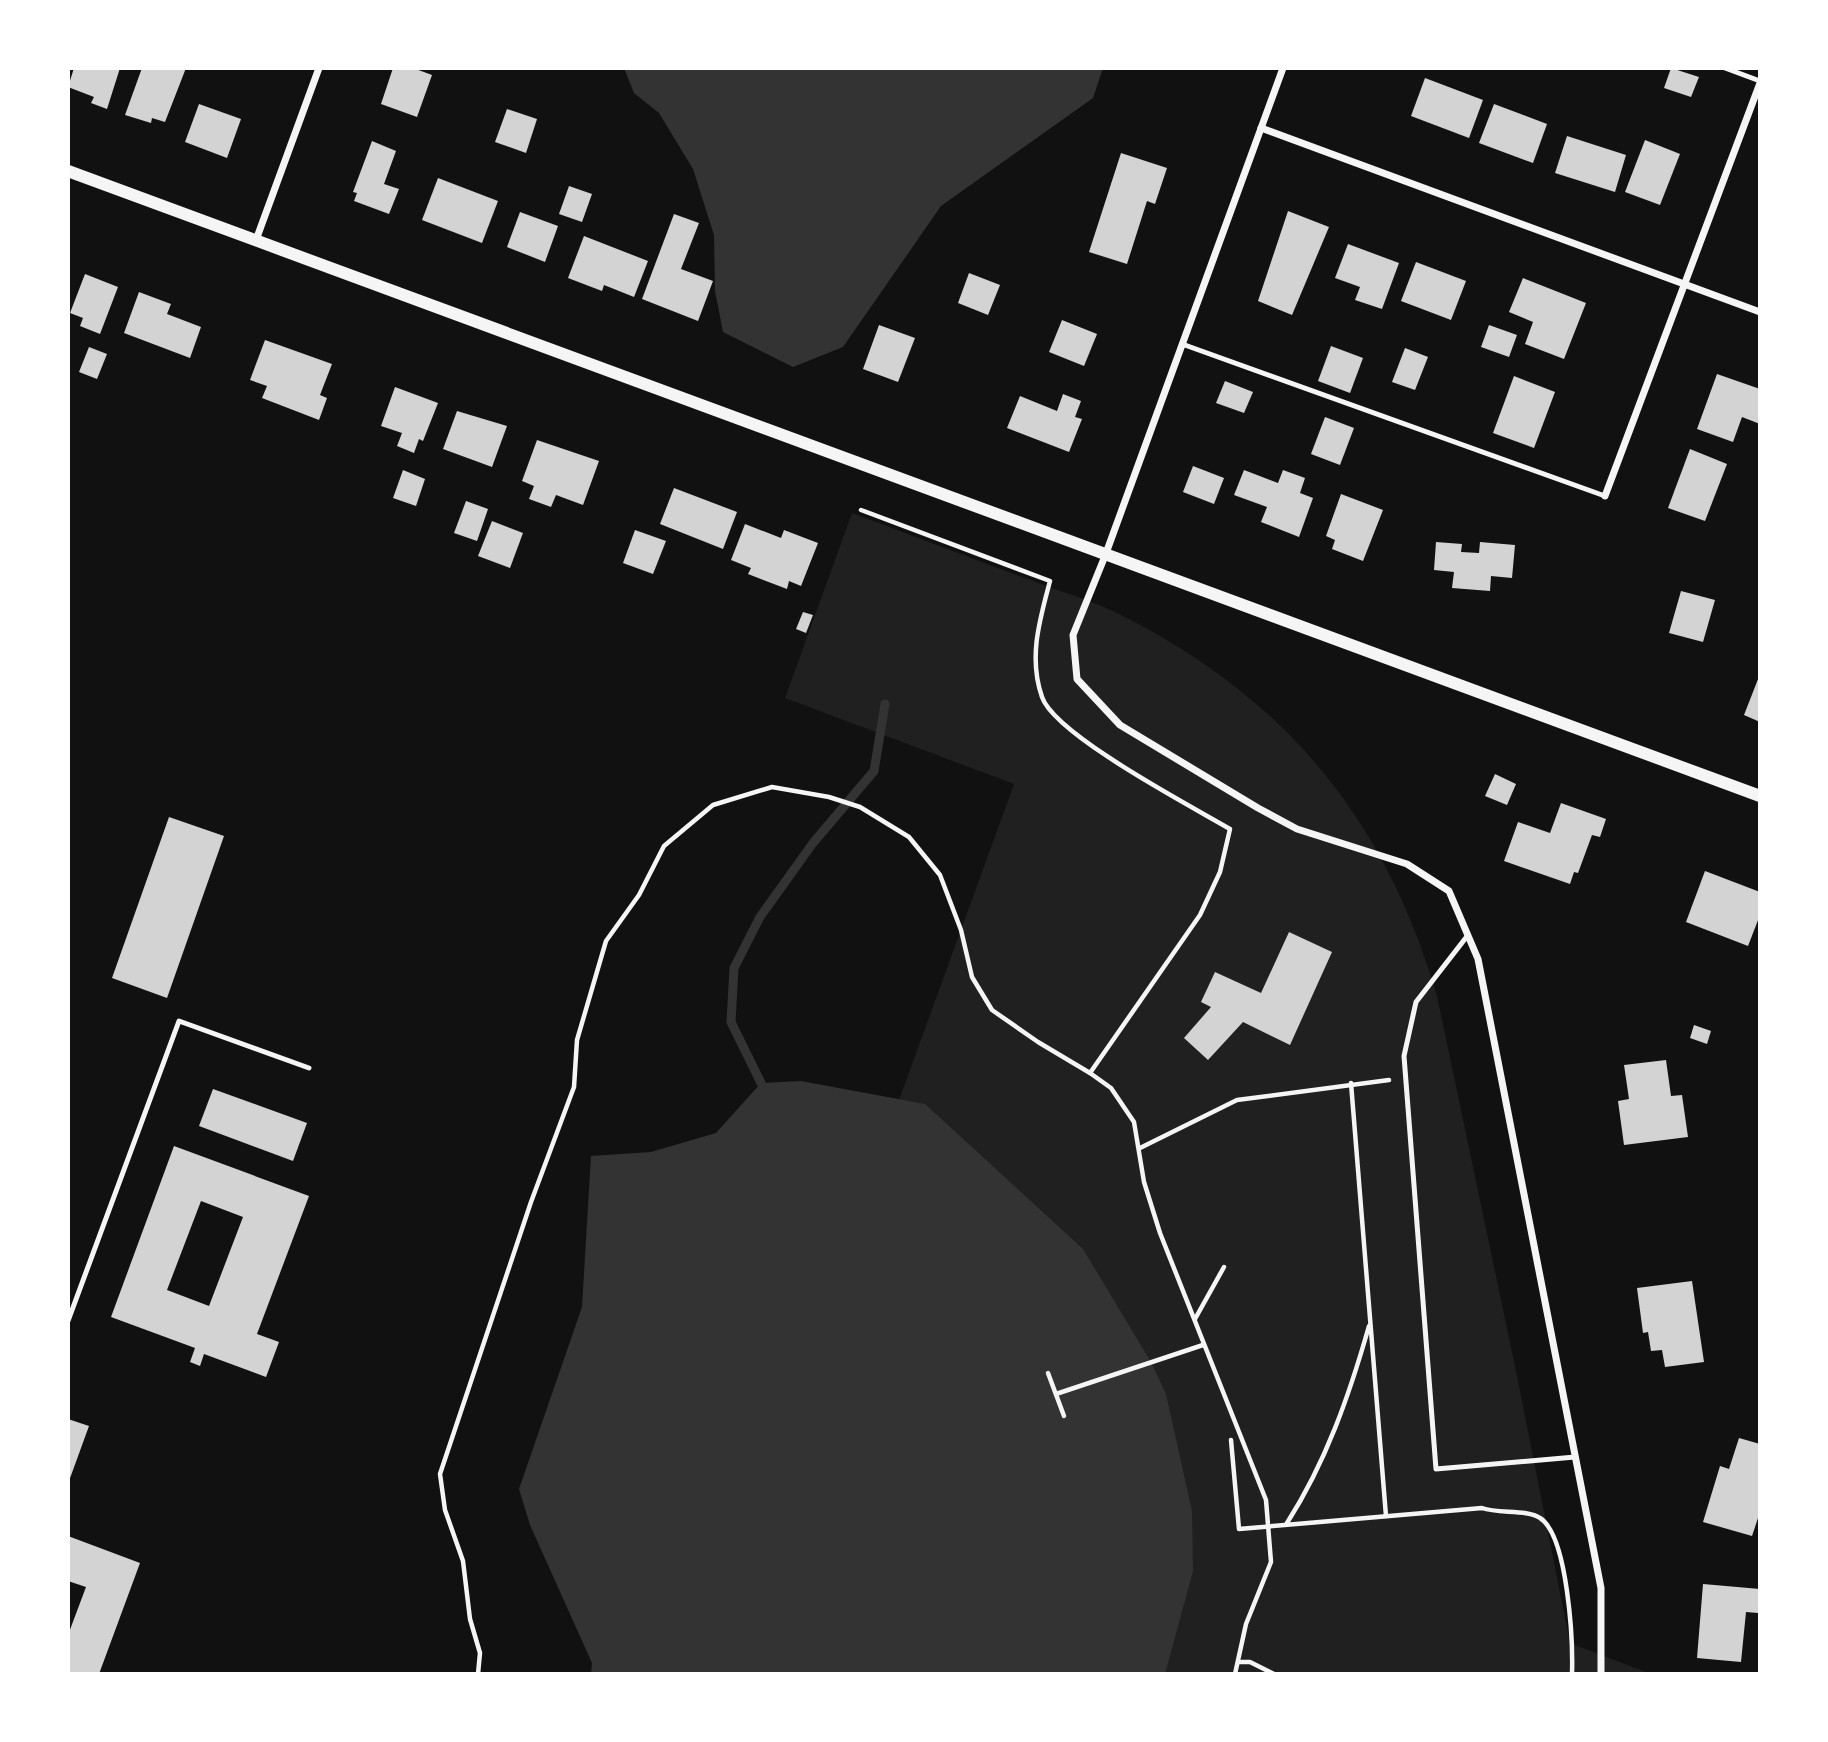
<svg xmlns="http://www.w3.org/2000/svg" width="1828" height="1742" viewBox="0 0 1828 1742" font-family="'Space Grotesk',sans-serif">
	<rect width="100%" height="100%" fill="#111"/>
	<!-- green -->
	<path fill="#202020" d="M852,513C911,535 971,558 1030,580C1059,591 1091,600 1119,614C1285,697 1385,818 1437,996L1516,1371L1570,1643L1651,1674H690L1014,784L785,698Z"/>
	<!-- water -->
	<g fill="#333">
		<path d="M624,68H1103L1093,98L941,206L843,347L793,367L723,332L715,291L714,235L693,169L659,113L634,93Z"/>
		<path d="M801,1081L925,1104L1083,1249L1151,1362L1166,1394L1192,1511L1193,1571L1165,1674H591L592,1663L530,1525L519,1489L582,1307L591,1156L651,1152L716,1133L761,1083Z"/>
	</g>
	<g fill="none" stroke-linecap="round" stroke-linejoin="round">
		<!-- stream -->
		<path stroke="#333" stroke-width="9" d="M761,1083L731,1022L734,968L760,917L813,843L874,771L885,704"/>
	</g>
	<!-- building -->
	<g fill="#d3d3d3" fill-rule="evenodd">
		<path d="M74,68H120L107,109L91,103L94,97L68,87Z"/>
		<path d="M142,68H186L165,122L152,118L151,123L125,115Z"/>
		<path d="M393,68H413L432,75L417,117L381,104Z"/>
		<path d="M1671,68L1699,77L1691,97L1664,88Z"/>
		<path d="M1425,78L1483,100L1469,138L1411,116Z"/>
		<path d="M199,104L241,119L227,158L185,142Z"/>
		<path d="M1494,104L1547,124L1533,163L1479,143Z"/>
		<path d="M507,109L537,119L526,153L495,142Z"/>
		<path d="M1567,136L1626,155L1615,192L1555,173Z"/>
		<path d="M1645,140L1680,154L1660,205L1625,192Z"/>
		<path d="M372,141L396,151L384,184L399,189L389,214L354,201L357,193L353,192Z"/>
		<path d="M1121,153L1167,168L1155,204L1147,201L1127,264L1089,252Z"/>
		<path d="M438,178L498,201L482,243L422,220Z"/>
		<path d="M569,186L592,194L582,222L559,214Z"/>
		<path d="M1288,211L1329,227L1292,315L1258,301Z"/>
		<path d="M520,212L558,226L545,262L507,247Z"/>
		<path d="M674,214L699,223L681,269L713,281L698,321L642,299Z"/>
		<path d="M584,236L648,261L634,297L604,285L602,291L568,278Z"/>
		<path d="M1348,244L1399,263L1382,309L1355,300L1360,287L1335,278Z"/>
		<path d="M1416,262L1466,281L1451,320L1401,301Z"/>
		<path d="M969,273L1000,285L988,315L958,303Z"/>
		<path d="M85,274L118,287L100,334L80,326L83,318L70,313Z"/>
		<path d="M1523,278L1586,303L1564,359L1525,344L1533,322L1509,312Z"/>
		<path d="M139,292L171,304L167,314L201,327L190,358L124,333Z"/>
		<path d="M1062,320L1097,334L1084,366L1049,352Z"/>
		<path d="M879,325L915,338L898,382L863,369Z"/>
		<path d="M1489,325L1517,335L1509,357L1481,347Z"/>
		<path d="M265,340L332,364L320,395L327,398L319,420L262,398L267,386L250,380Z"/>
		<path d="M1331,346L1363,358L1350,393L1318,381Z"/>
		<path d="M89,347L107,354L97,379L79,372Z"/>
		<path d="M1405,348L1428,357L1415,390L1392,382Z"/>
		<path d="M1717,374L1760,389V424L1742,417L1733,442L1697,429Z"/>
		<path d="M1514,376L1555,392L1534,448L1493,433Z"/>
		<path d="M1225,381L1253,392L1244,413L1216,403Z"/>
		<path d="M395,387L438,403L423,441L419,439L414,453L397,446L402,433L381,426Z"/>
		<path d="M1063,394L1081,401L1075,417L1082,419L1069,452L1007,428L1020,396L1057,411Z"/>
		<path d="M457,411L507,426L492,467L443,449Z"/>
		<path d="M1325,417L1354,428L1340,465L1311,454Z"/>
		<path d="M537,440L599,461L583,505L556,495L551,507L529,499L534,486L522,481Z"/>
		<path d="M1690,449L1727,464L1705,521L1668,508Z"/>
		<path d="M1193,466L1224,478L1214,504L1183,492Z"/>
		<path d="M403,470L425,479L416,506L393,498Z"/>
		<path d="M1244,470L1278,483L1283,470L1305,478L1300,493L1313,498L1299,537L1261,522L1267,507L1234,495Z"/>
		<path d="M674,488L737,512L723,549L660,524Z"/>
		<path d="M1341,494L1383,510L1363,561L1332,549L1335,540L1326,536Z"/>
		<path d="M466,501L488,509L477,541L454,533Z"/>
		<path d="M492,521L523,533L510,568L478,556Z"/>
		<path d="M745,524L781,538L784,530L818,543L801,586L789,581L787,589L748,574L751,568L731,560Z"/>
		<path d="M635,530L666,541L653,574L623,563Z"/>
		<path d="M1436,542L1462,544L1461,552L1479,553L1480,542L1515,545L1512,578L1491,576L1490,591L1452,588L1454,572L1434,570Z"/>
		<path d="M1681,591L1715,600L1703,642L1669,633Z"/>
		<path d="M803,612L813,615L806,633L796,629Z"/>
		<path d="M1760,674V722L1744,715Z"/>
		<path d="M1495,774L1516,784L1507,805L1485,796Z"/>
		<path d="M1561,803L1606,819L1600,837L1592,835L1578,873L1574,872L1570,884L1504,861L1518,822L1550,833Z"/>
		<path d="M169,817L224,836L167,998L112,978Z"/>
		<path d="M1705,871L1760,892V915L1748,946L1686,922Z"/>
		<path d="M1289,932L1332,952L1290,1045L1243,1022L1208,1060L1184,1038L1211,1007L1201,1002L1215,972L1261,993Z"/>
		<path d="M1694,1025L1711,1031L1707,1044L1690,1038Z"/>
		<path d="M1666,1060L1671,1096L1682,1095L1688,1137L1624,1145L1618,1101L1629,1099L1624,1065Z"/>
		<path d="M213,1089L307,1123L293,1161L199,1126Z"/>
		<path d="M174,1146L309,1196L257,1334L279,1342L266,1377L204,1354L200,1366L190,1362L195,1348L111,1317ZM201,1201L243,1217L209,1306L167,1290Z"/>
		<path d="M1692,1281L1704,1362L1665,1367L1662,1350L1651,1351L1648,1332L1643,1333L1637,1288Z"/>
		<path d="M68,1419L89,1426L69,1481H68Z"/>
		<path d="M1739,1438L1760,1444V1512L1752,1536L1703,1522L1720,1466L1729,1469Z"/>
		<path d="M68,1536L140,1563L99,1674H68V1635L86,1587L68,1581Z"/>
		<path d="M1703,1584L1760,1589L1758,1613L1746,1612L1741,1662L1697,1658Z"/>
	</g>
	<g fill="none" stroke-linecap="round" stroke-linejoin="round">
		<!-- path -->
		<g stroke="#f5f5f5" stroke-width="4.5">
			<path d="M1090,1073L1111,1088L1134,1122L1144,1182L1160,1233L1266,1500L1271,1562L1246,1624L1235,1674"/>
			<path d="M1351,1083L1386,1516"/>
			<path d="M1140,1148L1237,1100L1389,1080"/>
			<path d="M1195,1319L1224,1267"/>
			<path d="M1048,1373L1064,1416"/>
			<path d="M1056,1394L1203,1345"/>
			<path d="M1231,1440L1239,1529L1482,1508C1499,1514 1527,1509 1540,1518C1568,1536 1573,1641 1572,1674"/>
			<path d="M1287,1523C1326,1462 1349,1396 1369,1326"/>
			<path d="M1239,1662H1250L1274,1674"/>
			<path d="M478,1674L480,1653L470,1619L463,1561L445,1510L440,1474L531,1202L574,1087L577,1040L606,941L639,895L664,846L713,805L772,787L829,797L860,807L909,837L940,875L961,930L972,977L992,1010L1038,1042L1090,1073L1200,915L1220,872L1230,829C1191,806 1055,735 1042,697C1028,657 1040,619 1050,581L861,510"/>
		</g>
		<!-- service -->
		<g stroke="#f5f5f5" stroke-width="5">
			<path d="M1725,68L1760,81"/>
			<path d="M1182,344L1605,496"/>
			<path d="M1468,935L1416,1002L1404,1056L1436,1469L1575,1457"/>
			<path d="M68,1321L179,1021L309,1068"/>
		</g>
		<!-- minor -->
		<g stroke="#f5f5f5" stroke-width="7">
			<path d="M1283,68L1105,556L1073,635L1077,679L1120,725L1258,808L1297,829L1407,864L1449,891L1478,959L1601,1588V1674"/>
			<path d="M1261,128L1760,312"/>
			<path d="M256,240L319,68"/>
			<path d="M1605,496L1760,83"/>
		</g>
		<!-- tertiary -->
		<path stroke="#f5f5f5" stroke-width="12" d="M68,171L1760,796"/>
	</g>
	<!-- border -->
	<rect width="1828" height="1742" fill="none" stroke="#ffffff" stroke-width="140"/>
</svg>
